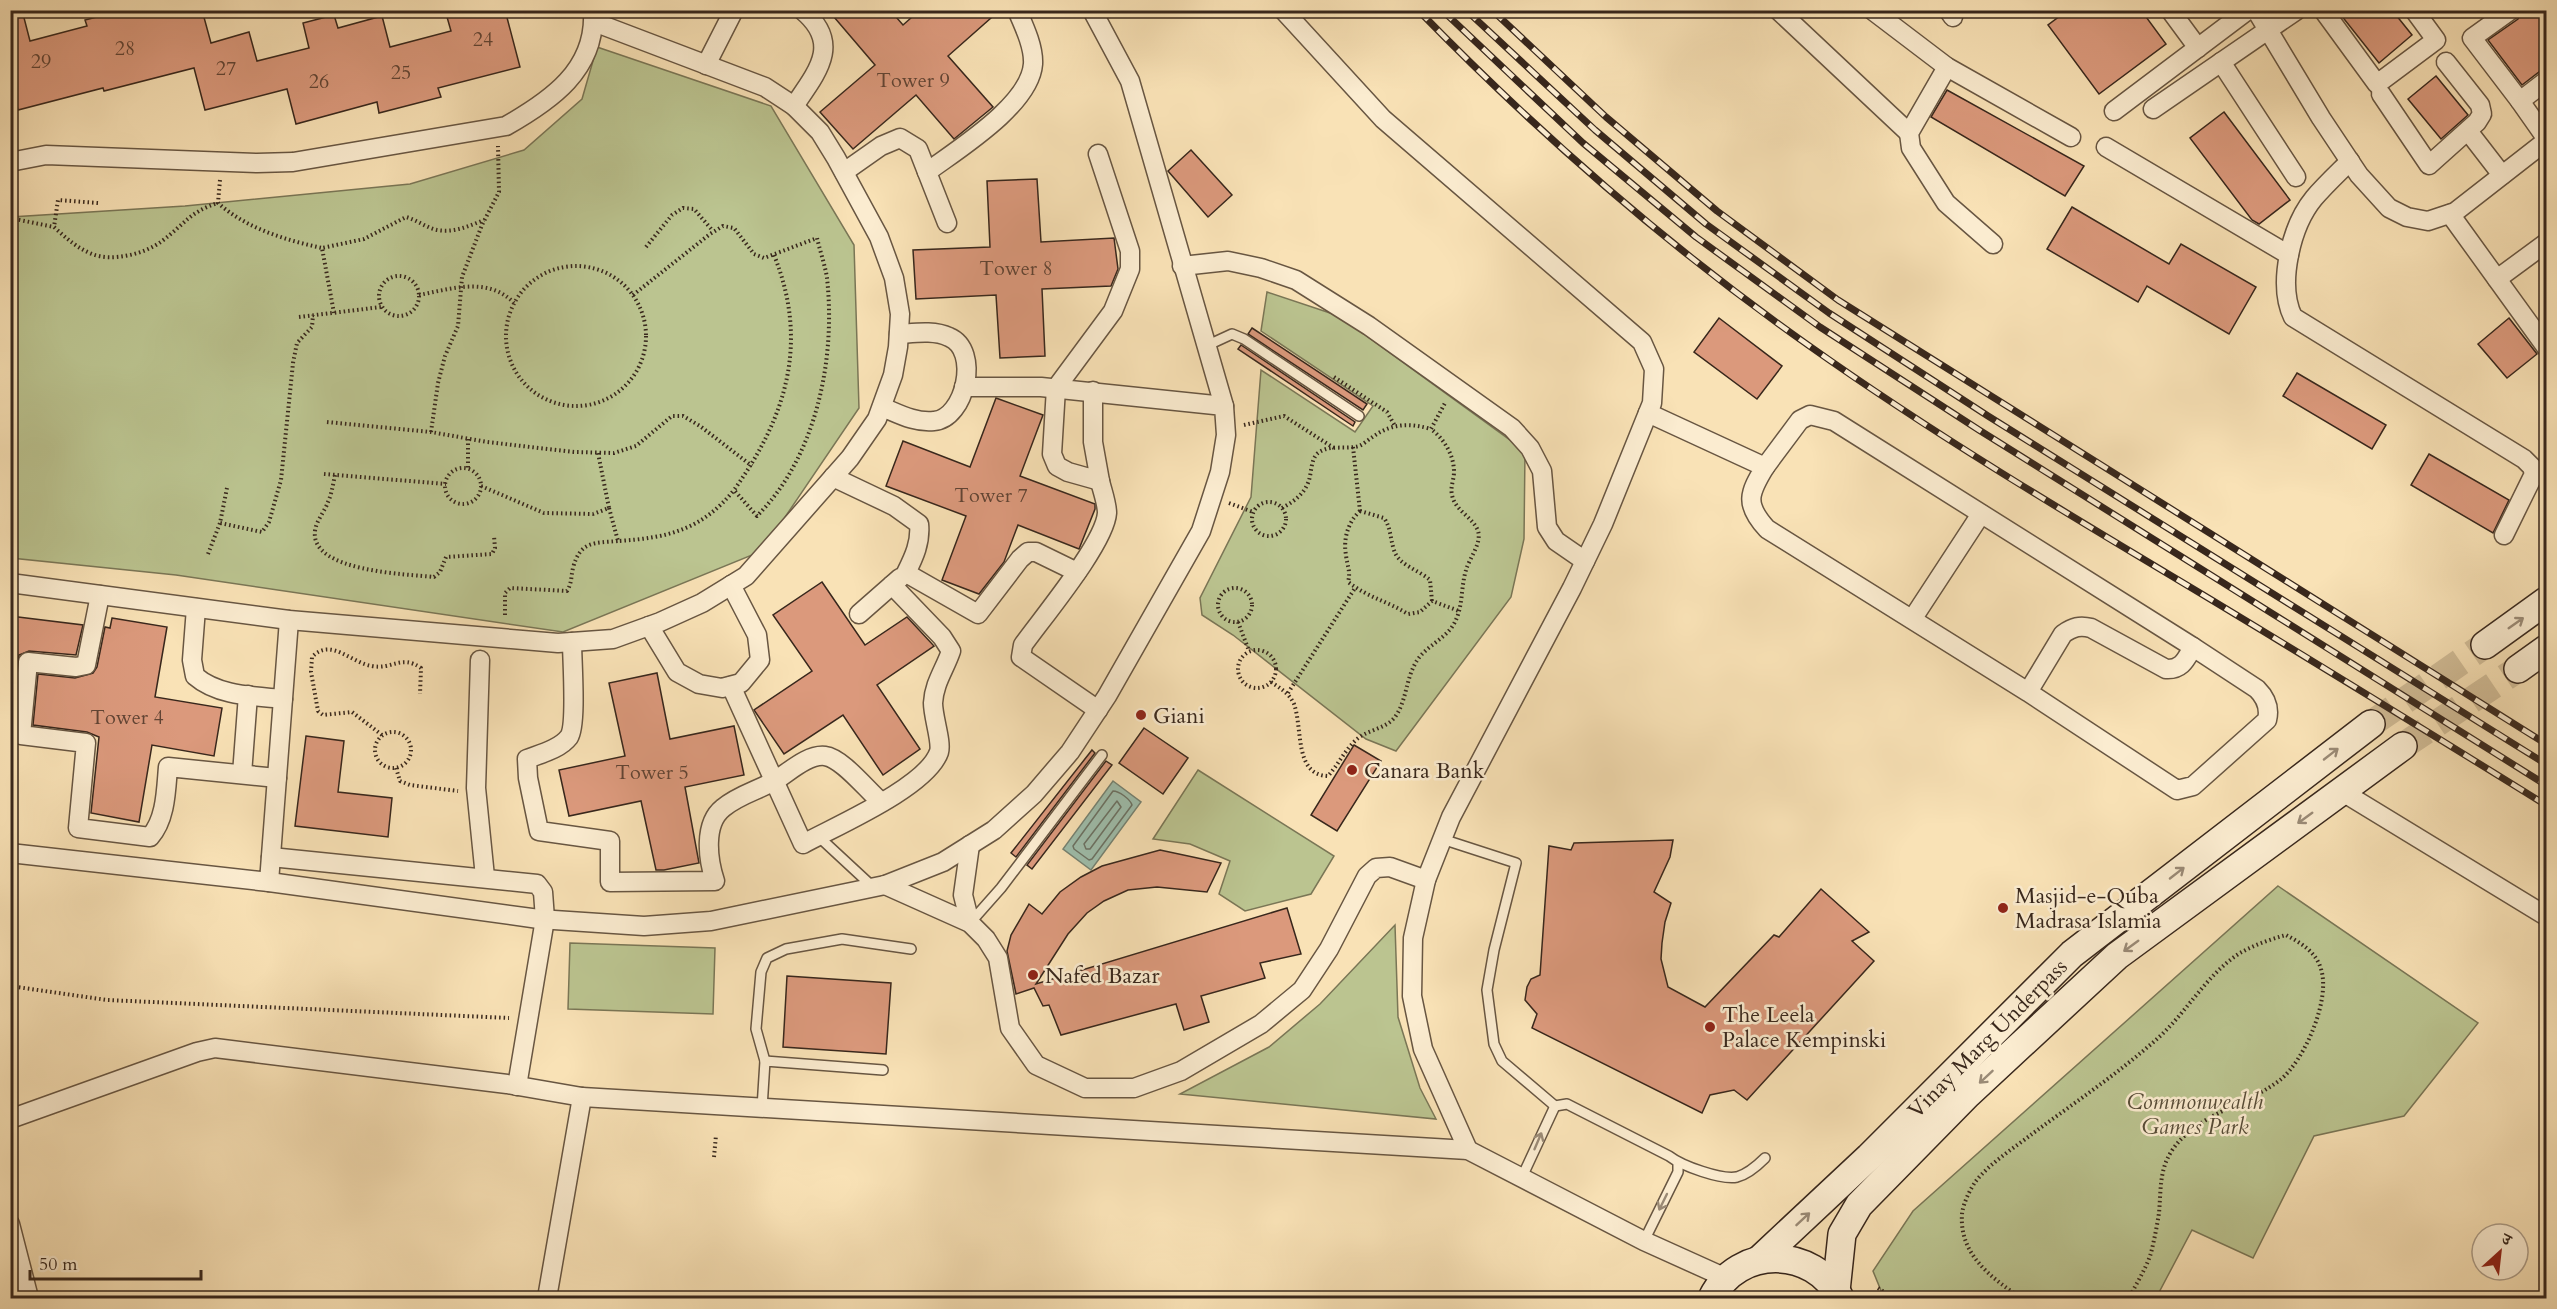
<svg xmlns="http://www.w3.org/2000/svg" width="2557" height="1309" viewBox="0 0 2557 1309" font-family="Cardo,'Noto Serif Devanagari',serif">
	<rect width="100%" height="100%" fill="#f9e2b6"/>
	<filter id="stains"><feTurbulence type="fractalNoise" baseFrequency=".00333" numOctaves="4"/><feColorMatrix values="0 0 0 0 .2 0 0 0 0 .09 0 0 0 0 .02 0 0 0 .5 -.17"/></filter>
	<radialGradient id="worn" r=".72"><stop offset=".6" stop-color="#630" stop-opacity="0"/><stop offset="1" stop-color="#630" stop-opacity=".3"/></radialGradient>
	<!-- green -->
	<g fill="#bbc490" stroke="#7a7656" stroke-width="1.5">
		<path d="M597,47L771,106L854,245L859,408L762,551L563,632L176,575L11,558V217L185,206L410,184L524,150L582,99Z"/>
		<path d="M1267,292L1339,316L1525,451L1524,539L1511,597L1396,751L1366,739L1233,635L1202,615L1200,598L1251,497L1261,370L1355,432L1373,406L1261,331Z"/>
		<path d="M1198,770L1334,856L1311,894L1245,911L1219,894L1230,861L1190,844L1153,839Z"/>
		<path d="M2278,886L2478,1023L2404,1116L2314,1136L2253,1258L2192,1230L2156,1298H1884L1873,1271L1913,1211Z"/>
		<path d="M1395,925L1398,1017L1420,1088L1436,1119L1180,1094L1269,1047L1320,1004Z"/>
		<path d="M570,943L715,948L713,1014L568,1009Z"/>
	</g>
	<!-- water -->
	<path fill="#9ebeac" stroke="#758272" stroke-width="1.5" d="M1113,781L1141,802L1091,870L1063,849Z"/>
	<g fill="none" stroke-linecap="round" stroke-linejoin="round">
		<!-- shore -->
		<g stroke="#6b7264" stroke-width="1.5">
			<path d="M1113,791C1119,791 1130,799 1132,805L1092,859L1089,860L1074,849L1073,846Z"/>
			<path d="M1117,801L1121,807L1090,849H1086L1084,844Z"/>
		</g>
	</g>
	<!-- building -->
	<g fill="#db997c" stroke="#38271c" stroke-width="1.5">
		<path d="M10,10H22L30,41L87,26L85,20L124,10H202L211,43L249,32L257,61L309,48L303,23L334,15L338,28L382,16L390,47L451,31L445,10H505L520,67L438,88L441,97L379,113L377,102L296,124L287,89L205,110L194,68L104,91L103,88L18,110L10,81Z"/>
		<path d="M828,10H890L903,25L920,10H1000L948,56L993,107L954,139L916,95L853,149L820,112L875,65Z"/>
		<path d="M2068,10H2141L2166,44L2099,94L2048,25Z"/>
		<path d="M2337,10H2392L2412,35L2379,63Z"/>
		<path d="M2522,10H2547V70L2539,72L2522,85L2488,40L2518,19Z"/>
		<path d="M2436,76L2468,115L2441,139L2408,99Z"/>
		<path d="M1947,90L2084,166L2065,196L1931,117Z"/>
		<path d="M2224,112L2290,200L2259,224L2252,220L2190,138Z"/>
		<path d="M1191,150L1232,195L1208,217L1168,171Z"/>
		<path d="M1037,179L1041,242L1114,238L1118,269L1111,286L1042,289L1045,356L1000,358L996,295L916,299L913,250L990,247L987,181Z"/>
		<path d="M2072,207L2169,264L2181,244L2256,287L2229,334L2147,286L2138,302L2047,249Z"/>
		<path d="M1719,318L1782,366L1757,399L1694,352Z"/>
		<path d="M2509,318L2537,354L2507,378L2478,344Z"/>
		<path d="M1252,328L1367,404L1363,410L1248,334Z"/>
		<path d="M1241,345L1355,422L1353,426L1238,349Z"/>
		<path d="M2297,373L2386,425L2372,449L2283,396Z"/>
		<path d="M996,398L1043,415L1020,476L1095,504V509L1079,549L1018,525L1004,562L979,594L942,580L966,516L886,486L903,441L970,467Z"/>
		<path d="M2429,454L2509,500L2493,533L2411,485Z"/>
		<path d="M822,582L865,645L907,617L934,646L877,685L920,749L883,775L843,715L784,754L754,710L812,671L773,615Z"/>
		<path d="M10,616L83,625L76,655L29,651L19,655L11,723Z"/>
		<path d="M112,618L167,627L155,697L222,708L214,756L152,745L139,822L91,813L99,737L87,732L33,725L38,674L75,678L93,673L97,667L105,627L110,628Z"/>
		<path d="M657,673L670,739L734,726L744,775L685,787L699,863L664,870H656L641,801L569,816L559,770L625,756L609,683Z"/>
		<path d="M1144,728L1188,758L1163,794L1119,763Z"/>
		<path d="M306,736L344,741L338,792L392,798L388,837L295,826Z"/>
		<path d="M1354,745L1381,761L1337,831L1311,815Z"/>
		<path d="M1092,750L1095,753L1016,857L1011,853Z"/>
		<path d="M1106,761L1112,765L1032,869L1027,865Z"/>
		<path d="M1673,840L1670,857L1654,892L1671,903L1665,922L1662,943L1661,959L1668,987L1705,1007L1774,935L1779,937L1821,889L1869,932L1852,941L1874,961L1747,1100L1734,1090L1710,1095L1702,1113L1532,1028L1537,1014L1525,1000L1527,987L1531,979L1540,975L1549,846L1571,850L1574,843Z"/>
		<path d="M1160,850L1221,863L1207,892L1157,887L1128,890L1104,901L1087,913L1068,934L1036,984L1287,908L1301,954L1260,963L1265,978L1201,996L1209,1022L1184,1030L1176,1004L1061,1035L1049,1005L1043,1006L1034,988L1016,994L1007,951L1011,935L1029,904L1042,914L1060,892L1081,877L1102,866Z"/>
		<path d="M787,976L891,983L886,1054L783,1047Z"/>
	</g>
	<g fill="none" stroke-linecap="round" stroke-linejoin="round">
		<!-- secondary-tunnel -->
		<g stroke="#d2bd97" stroke-width="27" stroke-dasharray="27 14" stroke-linecap="butt">
			<path d="M2371,724L2485,645"/>
			<path d="M2403,746L2518,669"/>
		</g>
		<defs>
			<g id="service">
				<path d="M1206,346L1232,334L1244,339L1359,416"/>
				<path d="M818,836L873,887"/>
				<path d="M1442,839L1516,863L1494,950L1487,990L1494,1044L1502,1061L1555,1106L1567,1104L1669,1156C1682,1166 1721,1180 1737,1177C1748,1174 1757,1166 1765,1158"/>
				<path d="M970,923L1001,888L1102,755"/>
				<path d="M765,1061L756,1029L761,972L767,958L786,949L842,939L911,949"/>
				<path d="M762,1108L765,1061L883,1070"/>
				<path d="M1522,1177L1555,1106"/>
				<path d="M1644,1241L1678,1172V1163"/>
			</g>
			<g id="minor">
				<path d="M1092,10L1130,81L1224,406"/>
				<path d="M1283,10L1383,119L1642,342L1654,369L1652,403L1603,524L1572,588L1451,817L1426,880L1413,938L1412,996L1423,1049L1468,1150"/>
				<path d="M1778,10L1909,133"/>
				<path d="M1872,10L1947,67L2071,137"/>
				<path d="M1948,10L1953,17"/>
				<path d="M2170,10L2198,48"/>
				<path d="M2256,10L2321,118L2359,175L2389,208L2407,217L2428,221L2455,212L2546,141"/>
				<path d="M2323,10L2377,84L2436,40L2414,10"/>
				<path d="M2511,10L2472,38L2520,101"/>
				<path d="M2221,62L2296,177"/>
				<path d="M706,65L734,10"/>
				<path d="M1947,67L1909,133L1911,148L1946,203L1993,244"/>
				<path d="M2546,81L2520,101L2546,138"/>
				<path d="M2381,94L2429,165L2477,122L2482,114L2480,105L2446,62"/>
				<path d="M794,106C818,71 842,43 802,10"/>
				<path d="M2153,109L2297,10"/>
				<path d="M2114,111L2248,10"/>
				<path d="M2468,131L2502,175"/>
				<path d="M2106,147L2289,255"/>
				<path d="M2350,161C2338,173 2325,185 2314,198C2291,226 2277,284 2293,317L2524,459L2532,467L2534,474L2504,535"/>
				<path d="M10,162L46,155L257,163L293,162L506,126C550,101 596,70 593,12"/>
				<path d="M844,172L881,146L900,138L918,149L927,172"/>
				<path d="M2450,214L2546,347"/>
				<path d="M947,223L927,172C958,149 1030,105 1033,64C1034,47 1024,26 1017,10"/>
				<path d="M1182,266L1228,261L1261,268L1296,280L1369,326L1512,428L1530,448L1542,471L1547,527L1556,541L1585,561"/>
				<path d="M2497,279L2546,243"/>
				<path d="M1093,391V442L1100,481L1068,472L1057,466L1052,454L1056,388L1113,311L1130,269V251L1098,154"/>
				<path d="M882,407C899,414 915,423 934,421C965,419 981,350 949,337C934,330 915,333 899,334"/>
				<path d="M1648,413L1765,467C1749,493 1744,504 1767,529L2028,692L2063,634C2073,627 2080,625 2091,628L2166,669C2182,670 2186,659 2193,647L2257,689C2266,698 2270,708 2267,720L2193,786L2177,790L2028,692"/>
				<path d="M1765,467L1800,420L1810,415L1834,421L2193,647"/>
				<path d="M833,477L894,506L919,524C921,542 914,557 906,573L978,614L1020,559L1028,552H1036L1077,572"/>
				<path d="M10,583L289,620L558,643L613,639L660,622L702,603L746,576L850,458L877,419L893,375L898,347L900,314L894,278L879,237L836,158L820,132L794,106L765,87L594,22"/>
				<path d="M100,595L86,665L76,667L28,662L21,735L86,743L78,828L150,837C166,819 166,790 168,767L277,778"/>
				<path d="M196,608L192,660L195,676C218,696 253,696 283,699"/>
				<path d="M859,614L900,578"/>
				<path d="M1913,618L1981,514"/>
				<path d="M649,626L677,672L699,684L722,688L741,683L760,660L757,635L731,585"/>
				<path d="M572,642C572,660 577,725 569,737C560,749 540,754 527,759L528,778L539,831L610,841V882L715,881C708,860 703,824 723,808C738,795 759,790 776,780C789,772 808,754 825,756C842,758 867,790 881,802"/>
				<path d="M480,660L476,788L485,877"/>
				<path d="M731,686L803,844C836,826 927,787 939,752C942,742 933,717 933,703C934,683 945,669 951,651L942,637L892,585"/>
				<path d="M1098,710L1021,657L1023,645C1043,617 1105,543 1107,513C1107,503 1102,490 1100,481"/>
				<path d="M242,774L248,695"/>
				<path d="M2341,791L2546,916"/>
				<path d="M970,845L963,895L970,923"/>
				<path d="M10,853L269,882L289,620"/>
				<path d="M271,857L537,884L543,892L545,919L517,1086"/>
				<path d="M269,882L539,919L644,926L711,921L885,885L943,862L994,830L1034,794L1070,752L1107,696L1201,531L1220,472L1226,435L1224,406L1041,387H964"/>
				<path d="M885,885L970,923L986,939L998,958L1010,1028L1036,1065L1085,1088H1134L1181,1071L1261,1024L1302,990L1329,949L1367,876L1376,868L1390,867L1426,880"/>
				<path d="M10,1119L197,1052L215,1048L507,1084L582,1097L1468,1150L1644,1241L1726,1278"/>
				<path d="M10,1224L29,1298"/>
				<path d="M547,1298L582,1097"/>
			</g>
			<g id="secondary">
				<path d="M2485,645L2546,601"/>
				<path d="M2518,669L2546,649"/>
				<path d="M1760,1259L1869,1157L2072,954L2371,724"/>
				<path d="M1836,1291L1842,1234L1859,1205L1967,1095L2117,956L2403,746"/>
				<path d="M1712,1298C1738,1245 1814,1246 1840,1298"/>
			</g>
		</defs>
		<!-- service casing -->
		<use href="#service" stroke="#685642" stroke-width="12"/>
		<!-- minor casing -->
		<use href="#minor" stroke="#685642" stroke-width="21"/>
		<!-- secondary casing -->
		<use href="#secondary" stroke="#38271c" stroke-width="30"/>
		<!-- path -->
		<g stroke="#38271c" stroke-width="4" stroke-dasharray="1.5 3" stroke-linecap="butt">
			<path d="M220,180L218,203C247,229 286,240 322,248"/>
			<path d="M98,203L58,200L54,227C66,238 77,248 92,254C112,262 145,254 162,241C185,224 189,212 218,203"/>
			<path d="M10,218L54,227"/>
			<path d="M646,247L672,215L683,208L694,209L713,231"/>
			<circle cx="576" cy="336" r="70"/>
			<circle cx="399" cy="296" r="20"/>
			<path d="M419,295C451,289 488,276 514,303"/>
			<path d="M633,295L710,234L723,226L734,228L754,254L764,258L817,238C820,251 825,265 827,278C836,360 816,457 757,516L734,490C787,416 809,342 774,255"/>
			<path d="M334,313L322,248L364,239L406,217C417,220 427,228 437,230C454,233 469,226 484,220"/>
			<path d="M299,317L381,307"/>
			<path d="M1334,377L1387,412L1395,426"/>
			<path d="M327,422L431,432L487,442L574,452L614,453L636,446L672,416H683L700,426L752,466"/>
			<path d="M1244,425L1284,416L1334,448"/>
			<path d="M431,432L438,383L445,356L458,326L462,277L482,225L499,192L498,146"/>
			<path d="M468,439V469"/>
			<path d="M1353,447L1360,511"/>
			<circle cx="463" cy="486" r="18"/>
			<path d="M324,474L446,484"/>
			<path d="M335,475C333,484 332,493 328,502C325,511 316,521 315,531C310,572 407,574 434,577L440,572L446,557L492,554L495,548L494,536"/>
			<path d="M481,486L544,513L593,514L609,508L598,453"/>
			<path d="M227,488L220,523L262,532L269,522L281,480L293,363L297,343L312,327L313,315"/>
			<circle cx="1269" cy="519" r="17"/>
			<path d="M1229,503L1253,512"/>
			<path d="M609,508L618,541C667,538 702,530 734,490"/>
			<path d="M1282,508C1293,502 1303,495 1308,483C1312,474 1310,460 1318,453C1330,444 1346,450 1359,446C1364,444 1369,439 1374,436C1393,423 1410,423 1431,429L1445,403"/>
			<path d="M1360,511C1348,522 1343,539 1346,555C1347,566 1351,571 1348,582C1369,598 1387,601 1408,614L1420,612L1432,601L1459,611"/>
			<path d="M1360,511L1384,518C1391,528 1390,538 1394,550C1398,565 1419,570 1430,580L1432,601"/>
			<path d="M208,554L220,523"/>
			<circle cx="1235" cy="605" r="17"/>
			<path d="M505,615V593L510,588L567,591C572,583 571,576 573,568C580,541 594,543 618,541"/>
			<path d="M1238,622L1249,651"/>
			<circle cx="1257" cy="669" r="19"/>
			<path d="M1271,682C1280,688 1289,693 1294,704C1303,729 1294,775 1328,776C1338,765 1345,750 1356,740C1366,730 1386,729 1395,717C1406,702 1406,681 1414,666C1422,648 1441,642 1452,627C1464,609 1460,590 1466,570C1469,559 1482,543 1478,531C1473,517 1455,511 1452,495C1450,487 1454,480 1454,472C1454,455 1444,439 1431,429"/>
			<path d="M1288,693L1355,588"/>
			<circle cx="393" cy="750" r="18"/>
			<path d="M382,735L352,712L323,715L318,711L311,672L312,657C331,637 351,663 372,666C392,670 401,654 421,668L420,694"/>
			<path d="M396,768L400,781L410,785L458,791"/>
			<path d="M10,986L107,1000L509,1018"/>
			<path d="M714,1157L716,1135"/>
			<path d="M1878,1288L1893,1298"/>
			<path d="M2021,1298C1992,1278 1959,1255 1962,1214C1963,1204 1970,1189 1976,1181C1990,1163 2014,1148 2032,1134C2074,1103 2119,1073 2158,1038C2187,1012 2207,974 2240,953C2254,945 2271,939 2286,935C2301,943 2316,952 2321,969C2331,1000 2304,1061 2280,1080C2245,1107 2196,1113 2171,1152C2159,1171 2161,1192 2159,1213C2157,1226 2154,1241 2151,1253C2146,1269 2136,1284 2129,1298"/>
		</g>
		<!-- service -->
		<use href="#service" stroke="#fbecd0" stroke-width="9"/>
		<!-- minor -->
		<use href="#minor" stroke="#fbecd0" stroke-width="18"/>
		<!-- secondary -->
		<use href="#secondary" stroke="#fbecd0" stroke-width="27"/>
		<defs>
			<g id="rail">
				<path d="M1418,10C1537,132 1669,247 1808,345C1932,433 2061,510 2190,587C2310,659 2428,732 2546,805"/>
				<path d="M1442,10L1583,143L1696,237L1820,327L1979,430L2546,785"/>
				<path d="M1466,10L1595,130L1706,224L1829,313L1988,416L2546,764"/>
				<path d="M1492,10L1606,117L1717,211L1838,300L2546,744"/>
			</g>
		</defs>
		<!-- rail casing -->
		<use href="#rail" stroke="#38271c" stroke-width="7"/>
		<!-- rail -->
		<use href="#rail" stroke="#fbecd0" stroke-width="4.5" stroke-dasharray="14" stroke-linecap="butt"/>
	</g>
	<!-- one-way arrows -->
	<defs><path id="oneway-shaft" d="M-6 0H5M1.5-3L5.5 0L1.5 3" fill="none" stroke-width="1.6" stroke-linecap="round" stroke-linejoin="round" transform="scale(1.5)"/></defs>
	<g stroke="#9a8a76">
		<use href="#oneway-shaft" transform="translate(2516 623) rotate(-35)"/>
		<use href="#oneway-shaft" transform="translate(2331 754) rotate(-38)"/>
		<use href="#oneway-shaft" transform="translate(2305 818) rotate(144)"/>
		<use href="#oneway-shaft" transform="translate(2177 873) rotate(-38)"/>
		<use href="#oneway-shaft" transform="translate(2131 946) rotate(144)"/>
		<use href="#oneway-shaft" transform="translate(1986 1077) rotate(137)"/>
		<use href="#oneway-shaft" transform="translate(1538 1141) rotate(-67)"/>
		<use href="#oneway-shaft" transform="translate(1663 1202) rotate(116)"/>
		<use href="#oneway-shaft" transform="translate(1803 1219) rotate(-43)"/>
	</g>
	<!-- markers -->
	<g fill="#8f2418" stroke="#fbecd0" stroke-width="2">
		<circle cx="1141" cy="715" r="6"/>
		<circle cx="1352" cy="770" r="6"/>
		<circle cx="2003" cy="908" r="6"/>
		<circle cx="1033" cy="975" r="6"/>
		<circle cx="1710" cy="1027" r="6"/>
	</g>
	<g text-anchor="middle" stroke-width="5" stroke-linejoin="round" paint-order="stroke">
		<!-- number labels -->
		<g font-size="20" fill="#614434">
			<text x="483" y="46">24</text>
			<text x="125" y="55">28</text>
			<text x="41" y="68">29</text>
			<text x="226" y="75">27</text>
			<text x="401" y="79">25</text>
			<text x="913" y="87">Tower 9</text>
			<text x="319" y="88">26</text>
			<text x="1016" y="275">Tower 8</text>
			<text x="991" y="502">Tower 7</text>
			<text x="127" y="724">Tower 4</text>
			<text x="652" y="779">Tower 5</text>
		</g>
		<!-- poi labels -->
		<g font-size="22" fill="#38271c" stroke="#fbecd0" text-anchor="start">
			<text x="1153" y="723">Giani</text>
			<text x="1364" y="778">Canara Bank</text>
			<text x="2015" y="903">Masjid-e-Quba<tspan x="2015" dy="25">Madrasa Islamia</tspan></text>
			<text x="1045" y="983">Nafed Bazar</text>
			<text x="1722" y="1022">The Leela<tspan x="1722" dy="25">Palace Kempinski</tspan></text>
		</g>
		<!-- street labels -->
		<g font-size="22" fill="#38271c" stroke="#fbecd0">
			<text transform="translate(1987 1038) rotate(-45)" y="8">Vinay Marg Underpass</text>
		</g>
		<!-- park labels -->
		<g font-size="22" font-style="italic" fill="#594e39" stroke="#fbecd0">
			<text x="2195" y="1109">Commonwealth<tspan x="2195" dy="25">Games Park</tspan></text>
		</g>
	</g>
	<!-- margin -->
	<rect width="2557" height="1309" fill="none" stroke="#f9e2b6" stroke-width="36"/>
	<rect x="12" y="12" width="2533" height="1285" fill="none" stroke="#38271c" stroke-width="3"/>
	<rect x="18" y="18" width="2521" height="1273" fill="none" stroke="#38271c" stroke-width="1.5"/>
	<!-- north arrow -->
	<g transform="translate(2500 1252) rotate(27)"><circle r="28" fill="#fbecd0" stroke="#ad9d88" stroke-width="1.5"/>
	<path d="M0-4.5L10 22L0 15L-10 22Z" fill="#8f2418"/>
	<text y="-9" font-size="16" font-weight="bold" text-anchor="middle" fill="#38271c">उ</text>
	</g>
	<!-- scale -->
	<path d="M30 1270v9h171v-9" fill="none" stroke="#38271c" stroke-width="3"/>
	<text x="39" y="1270" font-size="18" fill="#38271c" stroke="#fbecd0" stroke-width="4.5" paint-order="stroke">50 m</text>
	<rect width="100%" height="100%" filter="url(#stains)"/>
	<rect width="100%" height="100%" fill="url(#worn)"/>
</svg>
